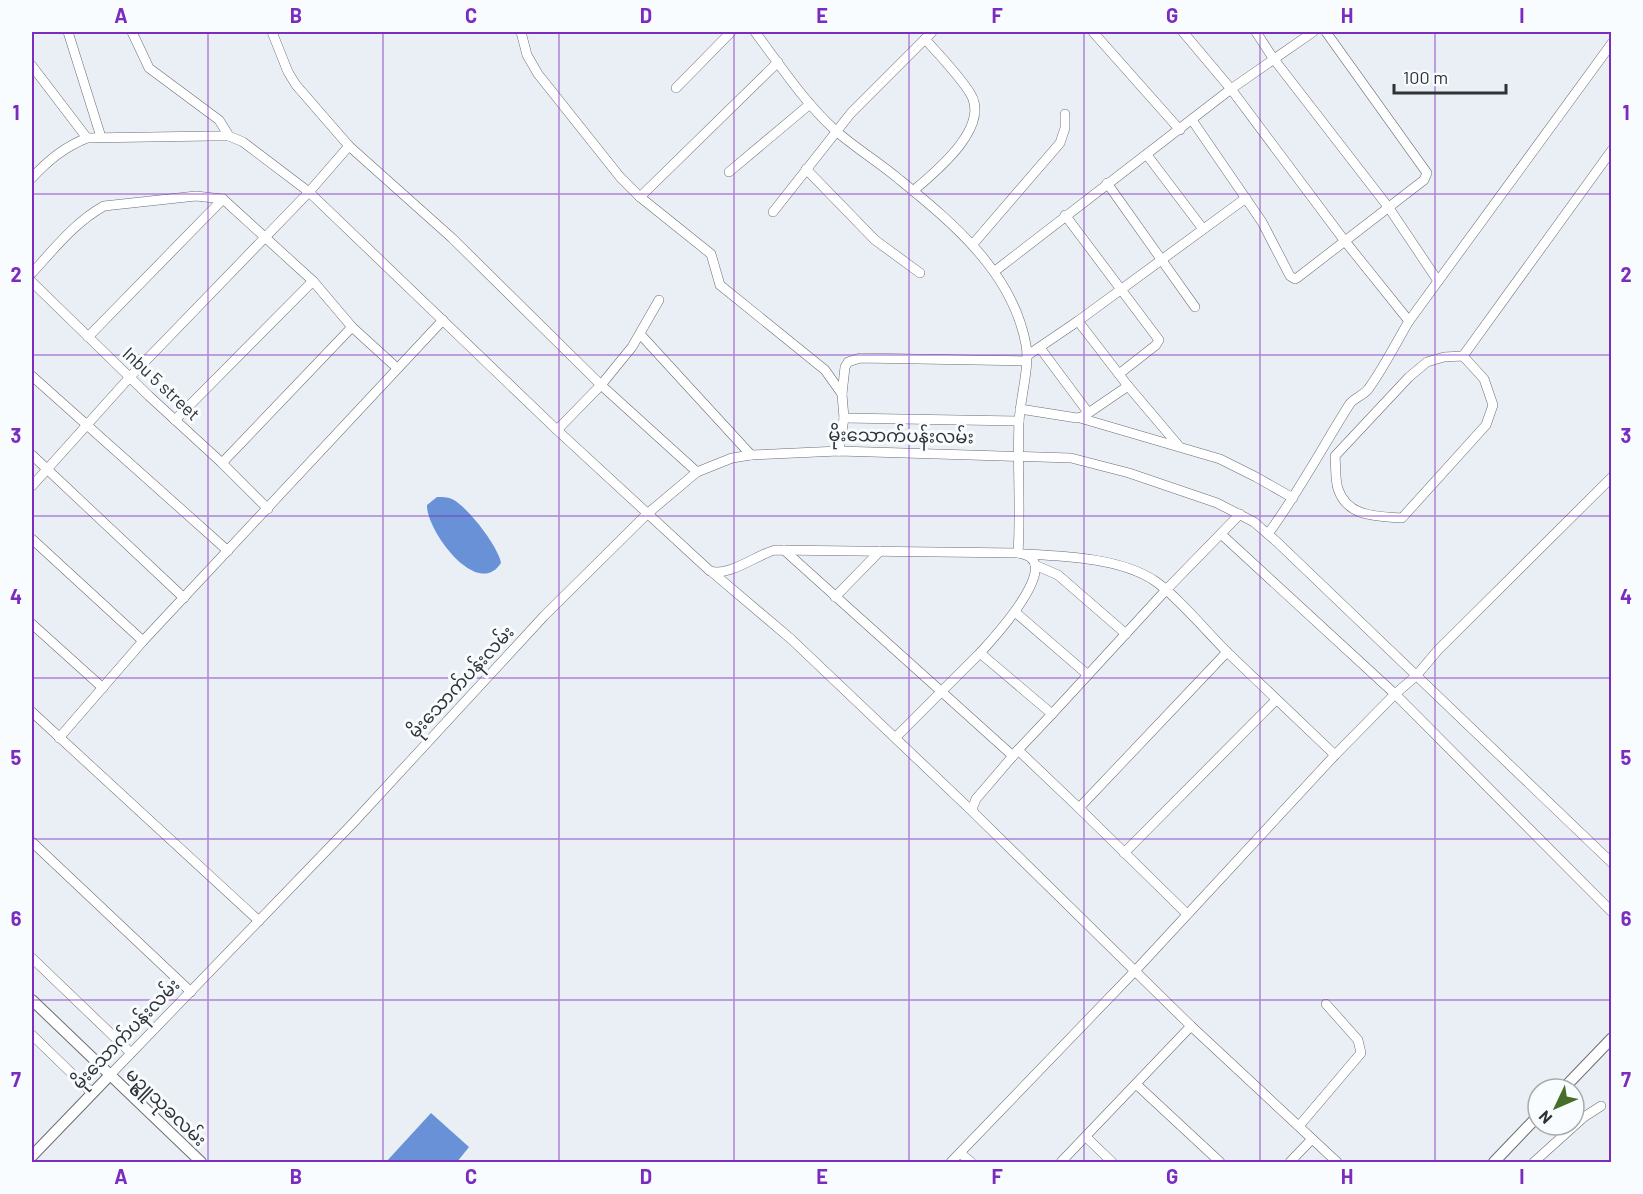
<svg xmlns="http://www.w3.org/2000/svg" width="1643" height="1194" viewBox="0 0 1643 1194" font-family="Barlow,'Noto Sans Myanmar',sans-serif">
	<rect width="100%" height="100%" fill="#e9eff5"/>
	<!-- water -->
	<g fill="#6991d7">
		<path d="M437,497C442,497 447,497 452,499C467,506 498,546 501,563C477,600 426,530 427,505Z"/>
		<path d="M431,1113L469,1147L457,1162H386Z"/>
	</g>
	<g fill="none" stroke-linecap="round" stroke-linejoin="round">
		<defs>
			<g id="minor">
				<path d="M68,32L101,137"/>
				<path d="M132,32L149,68L219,120L229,136"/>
				<path d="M272,32L288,72L296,85L349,146L452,238L601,385L557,430"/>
				<path d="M521,32L527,55L538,74L620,177L640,197L711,254L720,285L825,370L842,394L844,418L839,451"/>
				<path d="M1093,32L1180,130"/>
				<path d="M1183,32L1231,89L1344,240L1409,321C1396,343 1384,367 1369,388C1364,396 1354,397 1349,405C1322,448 1298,493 1268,534"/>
				<path d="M1256,32L1273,58L1389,208L1438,281"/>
				<path d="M32,66L87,138"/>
				<path d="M676,88L731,32"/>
				<path d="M1192,120L1262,222L1290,276L1295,279L1297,278L1424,180L1427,173L1326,32"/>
				<path d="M1147,155L1203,229"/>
				<path d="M806,169L875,240L920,273"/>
				<path d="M729,172L810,104"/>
				<path d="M32,178C48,160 64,147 87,138L211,136H229L243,142L309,192L557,430L710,571C729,577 756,555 775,550L1018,553C1021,509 1017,465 1019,422C1020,399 1030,366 1026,345C1013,273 954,224 900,180C879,162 855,148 835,130C804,102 780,65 755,32"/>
				<path d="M1107,183L1195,307"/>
				<path d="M913,191C934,173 992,127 970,93C958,74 940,56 925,39"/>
				<path d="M640,197L778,62"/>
				<path d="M773,212L851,113L932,32"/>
				<path d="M1065,215L1159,340L1156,345L1119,374"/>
				<path d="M973,244L1060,143L1065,128V114"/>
				<path d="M995,271L1231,89L1313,32"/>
				<path d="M32,273C54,249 75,222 104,206L196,196L223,199L313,281L352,327L397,368"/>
				<path d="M32,282L149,396L222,463L268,509"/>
				<path d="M659,300L632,347L601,385L697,472"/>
				<path d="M1078,321L1128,386L1178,445"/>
				<path d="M1409,321L1612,43"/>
				<path d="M640,334L751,455"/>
				<path d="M88,337L223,199"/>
				<path d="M1028,355L1078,321L1246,198"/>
				<path d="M1463,356L1484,379L1493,405L1486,425L1402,518C1377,516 1348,518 1338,489C1335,480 1336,467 1335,456L1409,377L1427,362L1444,357Z"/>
				<path d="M1463,356L1612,150"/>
				<path d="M32,376L228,551"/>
				<path d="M842,394L845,367L848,362L860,358L1026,361"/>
				<path d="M1020,409L1077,418L1084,416L1087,411L1040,348"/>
				<path d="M1084,416L1128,386"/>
				<path d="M844,418L1019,421"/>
				<path d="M1080,418L1220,459L1256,477L1293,498"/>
				<path d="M175,420L313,281"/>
				<path d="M32,455L184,598"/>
				<path d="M222,463L352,327"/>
				<path d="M32,486L129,378L309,192L349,146"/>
				<path d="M1221,534L1395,694L1612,912"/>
				<path d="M32,539L143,641"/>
				<path d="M784,550L1013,756"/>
				<path d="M1018,553C1022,554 1028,555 1031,558C1052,575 992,640 980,653L1052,714L1018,750L1079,808"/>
				<path d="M1025,554C1064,556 1121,558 1155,581C1178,597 1206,631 1227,652"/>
				<path d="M1035,565L1058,575L1126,634"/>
				<path d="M712,572L791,639L973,812"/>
				<path d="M835,597L880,551"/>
				<path d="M1015,612L1088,675"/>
				<path d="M32,624L103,688"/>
				<path d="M32,712L259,921"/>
				<path d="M1052,714L1166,590L1240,514"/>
				<path d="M896,737L980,653"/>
				<path d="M59,738L143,641L443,320"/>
				<path d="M1018,750L976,799L972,809L975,814L1191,1026L1337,1162"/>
				<path d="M32,842L191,992"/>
				<path d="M1124,853L1276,700"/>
				<path d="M1187,914L1079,808L1227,652L1335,755"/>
				<path d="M32,958L131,1053"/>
				<path d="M32,1035L92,1093"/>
				<path d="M110,1075L354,822L544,616L647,514L697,472L732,458L751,455L839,451L1071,458L1129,473L1217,503L1254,522L1277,542L1612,863"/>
				<path d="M1136,1084L1220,1162"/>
				<path d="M1299,1126L1361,1053L1358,1040L1326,1004"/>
				<path d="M1086,1137L1112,1162"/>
				<path d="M960,1153L971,1162"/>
				<path d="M951,1162L1135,971L1335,755L1395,694L1416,676L1438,650L1612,477"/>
				<path d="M1061,1162L1191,1026"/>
				<path d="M1290,1162L1312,1139"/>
				<path d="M1534,1162L1584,1117L1601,1106"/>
			</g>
			<g id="tertiary">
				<path d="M32,1000L201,1162"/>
				<path d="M1563,1089L1612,1038"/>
				<path d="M32,1156L110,1075"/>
				<path d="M1494,1162L1538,1116"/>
			</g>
		</defs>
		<!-- minor casing -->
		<use href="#minor" stroke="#696f74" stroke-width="10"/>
		<!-- tertiary casing -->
		<use href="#tertiary" stroke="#696f74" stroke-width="12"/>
		<!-- minor -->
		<use href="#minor" stroke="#fff" stroke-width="9"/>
		<!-- tertiary -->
		<use href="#tertiary" stroke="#fff" stroke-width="10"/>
	</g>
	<!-- grid -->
	<path fill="none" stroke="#7b2cbf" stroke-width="1.5" stroke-opacity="0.55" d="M208,32V1162M383,32V1162M559,32V1162M734,32V1162M909,32V1162M1084,32V1162M1260,32V1162M1435,32V1162M32,194H1612M32,355H1612M32,516H1612M32,678H1612M32,839H1612M32,1000H1612"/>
	<g text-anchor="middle" stroke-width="6" stroke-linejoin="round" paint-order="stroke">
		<!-- street labels -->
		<g font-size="18" fill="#303335" stroke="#f9fcfe">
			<text transform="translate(161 384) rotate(43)" y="6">Inbu 5 street</text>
			<text transform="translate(901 436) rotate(1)" y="6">မိုးသောက်ပန်းလမ်း</text>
			<text transform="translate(461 682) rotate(-47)" y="6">မိုးသောက်ပန်းလမ်း</text>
			<text transform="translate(126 1034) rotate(-46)" y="6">မိုးသောက်ပန်းလမ်း</text>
			<text transform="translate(166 1107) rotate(44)" y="6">မဥ္ဇူသုခလမ်း</text>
		</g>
	</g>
	<!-- border -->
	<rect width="1643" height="1194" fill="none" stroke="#f9fcfe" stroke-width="66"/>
	<!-- north arrow -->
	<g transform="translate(1556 1107) rotate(226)"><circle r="28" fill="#f9fcfe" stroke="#a9acae" stroke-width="1.5"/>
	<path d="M0-4.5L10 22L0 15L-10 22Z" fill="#476e29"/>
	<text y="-9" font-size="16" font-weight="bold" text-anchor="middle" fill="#303335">N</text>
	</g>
	<!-- scale -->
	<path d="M1394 84v9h112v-9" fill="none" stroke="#303335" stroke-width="3"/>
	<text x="1403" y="84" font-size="18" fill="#303335" stroke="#f9fcfe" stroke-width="4.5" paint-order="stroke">100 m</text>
	<rect x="33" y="33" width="1577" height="1128" fill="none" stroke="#7b2cbf" stroke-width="2"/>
	<g font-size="20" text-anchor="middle" font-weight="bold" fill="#7b2cbf">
		<text x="121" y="23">A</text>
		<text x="296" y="23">B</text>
		<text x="471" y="23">C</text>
		<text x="646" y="23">D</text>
		<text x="822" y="23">E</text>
		<text x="997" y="23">F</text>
		<text x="1172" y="23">G</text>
		<text x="1347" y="23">H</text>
		<text x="1522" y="23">I</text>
		<text x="16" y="120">1</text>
		<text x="1626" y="120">1</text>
		<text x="16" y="282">2</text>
		<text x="1626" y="282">2</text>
		<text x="16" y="443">3</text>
		<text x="1626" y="443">3</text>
		<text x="16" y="604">4</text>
		<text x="1626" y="604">4</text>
		<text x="16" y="765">5</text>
		<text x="1626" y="765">5</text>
		<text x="16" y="926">6</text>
		<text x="1626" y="926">6</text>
		<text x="16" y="1087">7</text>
		<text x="1626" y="1087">7</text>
		<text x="121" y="1184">A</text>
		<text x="296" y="1184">B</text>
		<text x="471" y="1184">C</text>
		<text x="646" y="1184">D</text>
		<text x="822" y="1184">E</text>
		<text x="997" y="1184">F</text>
		<text x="1172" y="1184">G</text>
		<text x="1347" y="1184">H</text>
		<text x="1522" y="1184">I</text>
	</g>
</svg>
